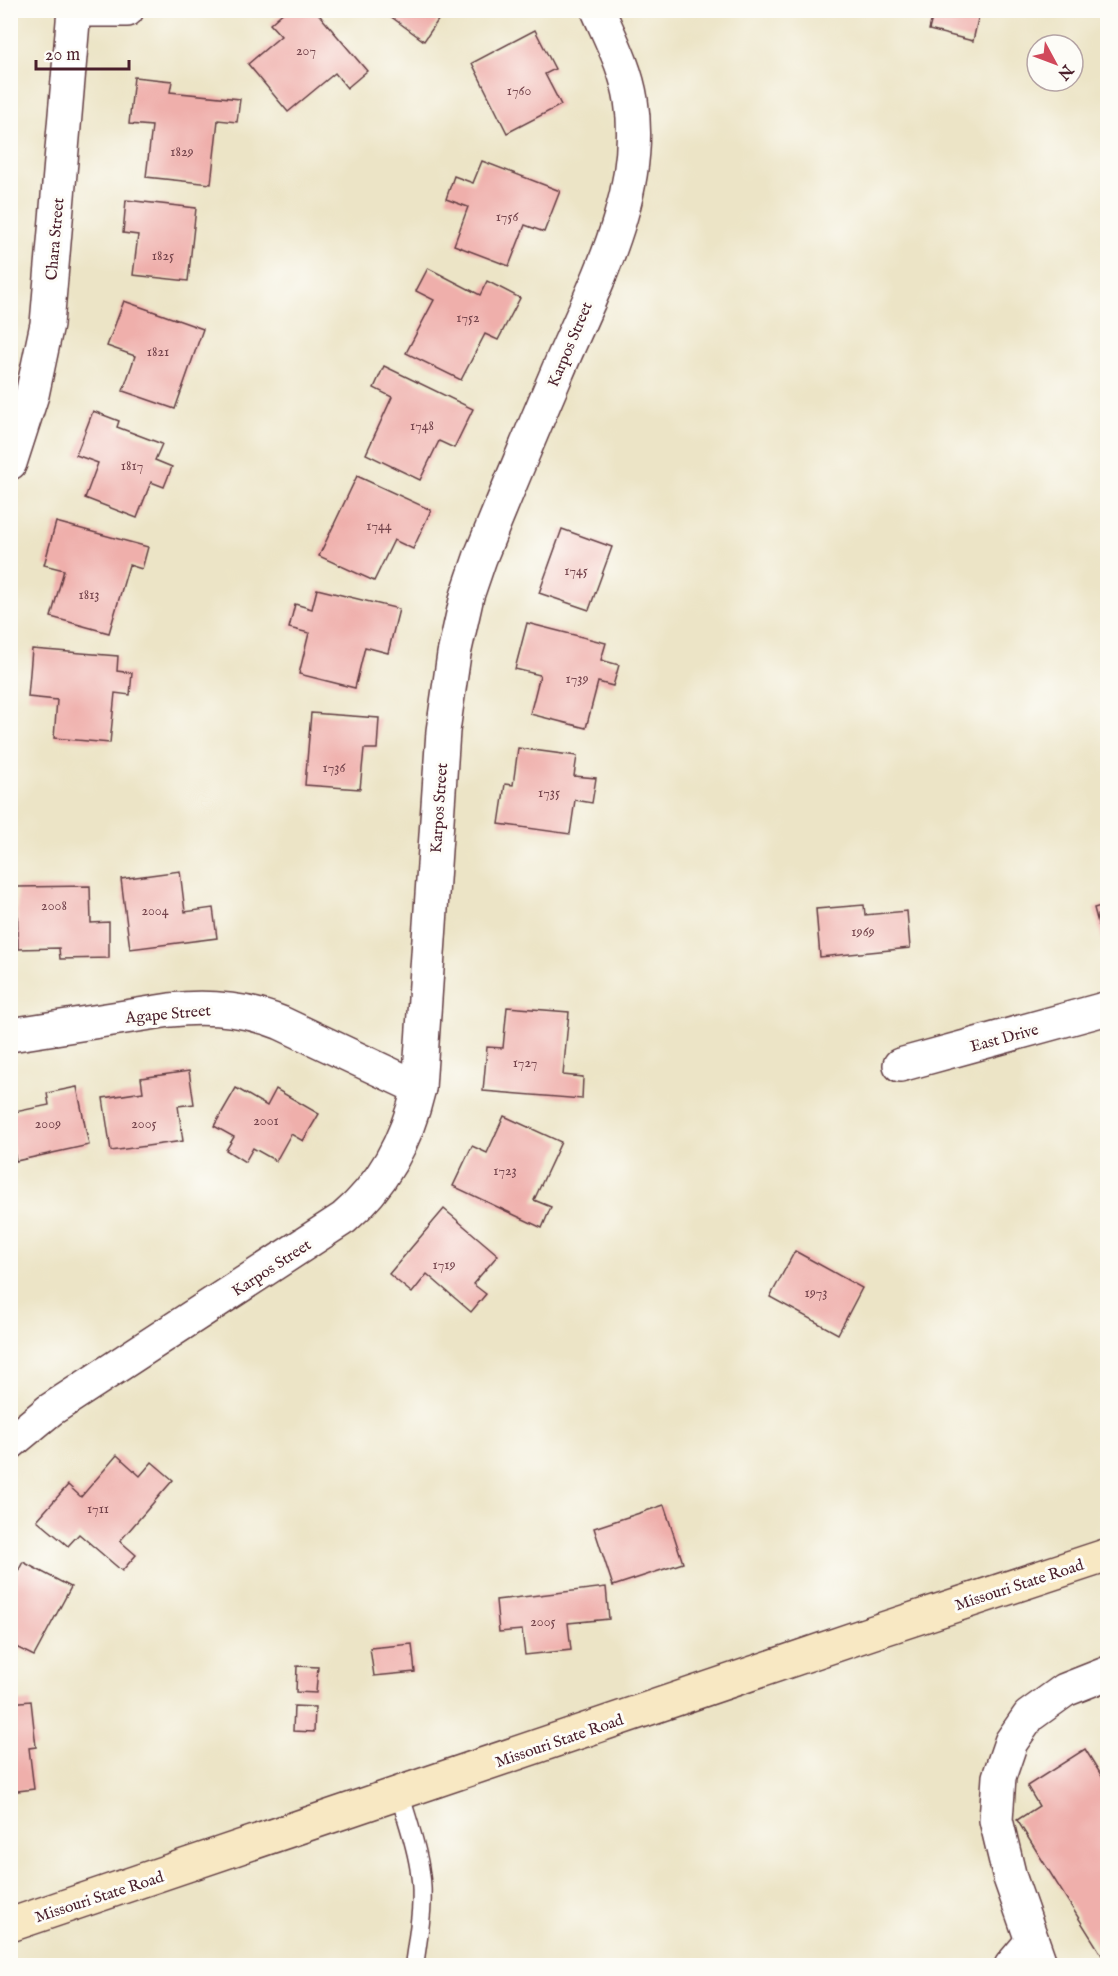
<svg xmlns="http://www.w3.org/2000/svg" width="1118" height="1976" viewBox="0 0 1118 1976" font-family="'IM FELL English',serif">
	<rect width="100%" height="100%" fill="#fdfcf7"/>
	<filter id="ink" filterUnits="userSpaceOnUse"><feTurbulence type="fractalNoise" baseFrequency=".0167" numOctaves="2"/><feDisplacementMap in="SourceGraphic" scale="12" xChannelSelector="R" yChannelSelector="G"/><feConvolveMatrix kernelMatrix="1 2 1 2 8 2 1 2 1" color-interpolation-filters="sRGB"/></filter>
	<filter id="wash" filterUnits="userSpaceOnUse"><feTurbulence type="fractalNoise" baseFrequency=".008" numOctaves="4" result="noise"/><feDisplacementMap in="SourceGraphic" scale="24" xChannelSelector="R" yChannelSelector="G"/><feGaussianBlur stdDeviation="1.35" result="paint"/><feColorMatrix in="noise" values="0 0 0 0 0 0 0 0 0 0 0 0 0 0 0 0 0 1.4 0 .05"/><feComposite in="paint" operator="in"/></filter>
	<g filter="url(#wash)">
		<rect width="100%" height="100%" fill="#ece4c6"/>
		<g id="blocks">
			<!-- building -->
			<g fill="#efafab">
				<path d="M286,10H315L367,71L347,88L335,73L288,112L248,64L281,36L270,24Z"/>
				<path d="M382,10H445L424,41Z"/>
				<path d="M934,10H980L973,41L929,30Z"/>
				<path d="M535,30L555,69L545,74L561,105L507,133L472,63Z"/>
				<path d="M134,77L172,81L170,92L240,99L237,122L218,120L211,184L146,177L152,126L129,124Z"/>
				<path d="M482,161L560,191L544,232L525,225L509,266L454,245L468,207L446,199L454,176L473,183Z"/>
				<path d="M126,200L196,208L188,281L133,275L138,235L123,233Z"/>
				<path d="M428,268L480,295L487,281L520,298L498,340L485,334L461,380L406,353L434,300L416,291Z"/>
				<path d="M124,301L203,329L175,409L123,391L135,356L107,346Z"/>
				<path d="M384,366L473,409L454,448L439,441L420,480L366,454L392,397L374,388Z"/>
				<path d="M93,411L119,421L117,427L162,444L155,460L172,467L164,487L151,482L137,518L85,498L98,463L76,455Z"/>
				<path d="M357,476L431,510L413,549L394,540L374,581L319,556Z"/>
				<path d="M56,522L148,547L142,569L129,565L109,633L51,617L64,570L44,565Z"/>
				<path d="M562,529L612,547L589,610L539,593Z"/>
				<path d="M317,589L399,609L388,653L365,647L355,688L299,674L309,633L289,628L295,604L312,609Z"/>
				<path d="M527,623L606,643L601,660L619,665L613,686L598,682L586,728L530,714L540,675L515,669Z"/>
				<path d="M32,649L118,656L117,671L132,673L130,695L115,693L110,743L54,738L57,700L28,697Z"/>
				<path d="M311,713L379,718L377,749H364L360,789L305,785Z"/>
				<path d="M518,748L577,756L574,776L596,778L592,803L575,800L570,834L499,824L505,784L513,785Z"/>
				<path d="M180,871L185,912L213,908L217,938L130,949L121,879Z"/>
				<path d="M90,886L91,923L109,922V958L60,959L59,948L18,949L17,887Z"/>
				<path d="M1108,904V958H1107L1094,908Z"/>
				<path d="M864,905L865,915L907,911L910,948L820,957L816,909Z"/>
				<path d="M507,1007L569,1012L563,1075L583,1077L582,1099L483,1091L487,1047L503,1048Z"/>
				<path d="M189,1071L194,1104L178,1106L183,1141L111,1151L103,1098L143,1092L141,1078Z"/>
				<path d="M77,1087L89,1145L16,1161L10,1134V1113L49,1105L47,1093Z"/>
				<path d="M236,1088L267,1106L276,1089L319,1114L303,1141L291,1134L276,1161L253,1148L245,1162L226,1150L234,1137L214,1126Z"/>
				<path d="M504,1116L561,1142L534,1200L551,1207L542,1228L453,1186L472,1146L487,1153Z"/>
				<path d="M444,1209L498,1255L473,1284L486,1294L471,1312L427,1274L412,1293L389,1274Z"/>
				<path d="M795,1251L862,1288L838,1334L770,1297Z"/>
				<path d="M117,1455L140,1476L152,1462L173,1480L120,1541L136,1555L122,1571L79,1534L68,1546L37,1520L68,1485L81,1497Z"/>
				<path d="M664,1505L683,1563L613,1586L594,1528Z"/>
				<path d="M23,1562L71,1587L34,1656L10,1644V1586Z"/>
				<path d="M606,1587L609,1619L568,1623L571,1650L525,1655L522,1630L499,1632L496,1600Z"/>
				<path d="M412,1644L415,1672L374,1676L370,1648Z"/>
				<path d="M297,1666L318,1667L316,1693L296,1692Z"/>
				<path d="M31,1701L36,1747L29,1748L34,1789L10,1792V1703Z"/>
				<path d="M294,1706L315,1707L314,1732L293,1731Z"/>
				<path d="M1085,1749L1108,1786V1965L1017,1820L1039,1806L1027,1786Z"/>
			</g>
		</g>
	</g>
	<g filter="url(#ink)">
		<use href="#blocks" fill-opacity="0" stroke="#623d42" stroke-width="1.5"/>
		<g fill="none" stroke-linecap="round" stroke-linejoin="round">
			<defs>
				<path id="lane" d="M400,1795C407,1820 417,1846 420,1872C425,1903 418,1935 414,1966"/>
				<g id="street">
					<path d="M87,10H127"/>
					<path d="M10,463L32,395L47,324L74,10"/>
					<path d="M10,1035L170,1010C208,1006 246,1009 281,1023L419,1088"/>
					<path d="M900,1065L1108,1008"/>
					<path d="M10,1443L50,1410L344,1218C384,1184 407,1139 419,1088L443,731L454,654L467,596L480,558C505,496 531,434 557,373C593,288 646,195 631,100C626,68 611,40 598,10"/>
					<path d="M1011,1966L1032,1941"/>
					<path d="M1041,1966L1010,1878L996,1820L999,1777L1011,1742L1029,1716L1065,1690L1108,1673"/>
				</g>
				<path id="secondary" d="M10,1925L874,1632L1108,1555"/>
			</defs>
			<!-- lane casing -->
			<use href="#lane" stroke="#623d42" stroke-width="21"/>
			<!-- street casing -->
			<use href="#street" stroke="#623d42" stroke-width="36"/>
			<!-- secondary casing -->
			<use href="#secondary" stroke="#623d42" stroke-width="36"/>
			<!-- lane -->
			<use href="#lane" stroke="#fff" stroke-width="18"/>
			<!-- street -->
			<use href="#street" stroke="#fff" stroke-width="33"/>
			<!-- secondary -->
			<use href="#secondary" stroke="#f8e8c3" stroke-width="33"/>
		</g>
	</g>
	<g text-anchor="middle" stroke-width="6" stroke-linejoin="round" paint-order="stroke">
		<!-- number labels -->
		<g font-size="14" fill="#73434b">
			<text x="306" y="55">207</text>
			<text x="519" y="95">1760</text>
			<text x="182" y="156">1829</text>
			<text x="507" y="221">1756</text>
			<text x="163" y="260">1825</text>
			<text x="468" y="322">1752</text>
			<text x="158" y="356">1821</text>
			<text x="422" y="430">1748</text>
			<text x="132" y="470">1817</text>
			<text x="379" y="530">1744</text>
			<text x="576" y="575">1745</text>
			<text x="89" y="599">1813</text>
			<text x="577" y="683">1739</text>
			<text x="334" y="772">1736</text>
			<text x="549" y="797">1735</text>
			<text x="54" y="910">2008</text>
			<text x="155" y="915">2004</text>
			<text x="863" y="936">1969</text>
			<text x="525" y="1067">1727</text>
			<text x="266" y="1125">2001</text>
			<text x="48" y="1128">2009</text>
			<text x="144" y="1128">2005</text>
			<text x="505" y="1175">1723</text>
			<text x="444" y="1269">1719</text>
			<text x="816" y="1297">1973</text>
			<text x="98" y="1513">1711</text>
			<text x="543" y="1626">2005</text>
		</g>
		<!-- street labels -->
		<g font-size="16" fill="#4a1f2b" stroke="#fdfcf7">
			<text transform="translate(54 239) rotate(-85)" y="6">Chara Street</text>
			<text transform="translate(569 344) rotate(-67)" y="6">Karpos Street</text>
			<text transform="translate(438 808) rotate(-86)" y="6">Karpos Street</text>
			<text transform="translate(168 1013) rotate(-5)" y="6">Agape Street</text>
			<text transform="translate(1004 1037) rotate(-15)" y="6">East Drive</text>
			<text transform="translate(271 1267) rotate(-33)" y="6">Karpos Street</text>
			<text transform="translate(1019 1584) rotate(-18)" y="6">Missouri State Road</text>
			<text transform="translate(559 1740) rotate(-19)" y="6">Missouri State Road</text>
			<text transform="translate(99 1896) rotate(-18)" y="6">Missouri State Road</text>
		</g>
	</g>
	<!-- margin -->
	<rect width="1118" height="1976" fill="none" stroke="#fdfcf7" stroke-width="36"/>
	<!-- north arrow -->
	<g transform="translate(1055 63) rotate(131)"><circle r="28" fill="#fdfcf7" stroke="#b5a4a5" stroke-width="1.5"/>
	<path d="M0-4.5L10 22L0 15L-10 22Z" fill="#d1495b"/>
	<text y="-9" font-size="16" font-weight="bold" text-anchor="middle" fill="#4a1f2b">N</text>
	</g>
	<!-- scale -->
	<path d="M36 60v9h93v-9" fill="none" stroke="#4a1f2b" stroke-width="3"/>
	<text x="45" y="60" font-size="18" fill="#4a1f2b" stroke="#fdfcf7" stroke-width="4.5" paint-order="stroke">20 m</text>
</svg>
